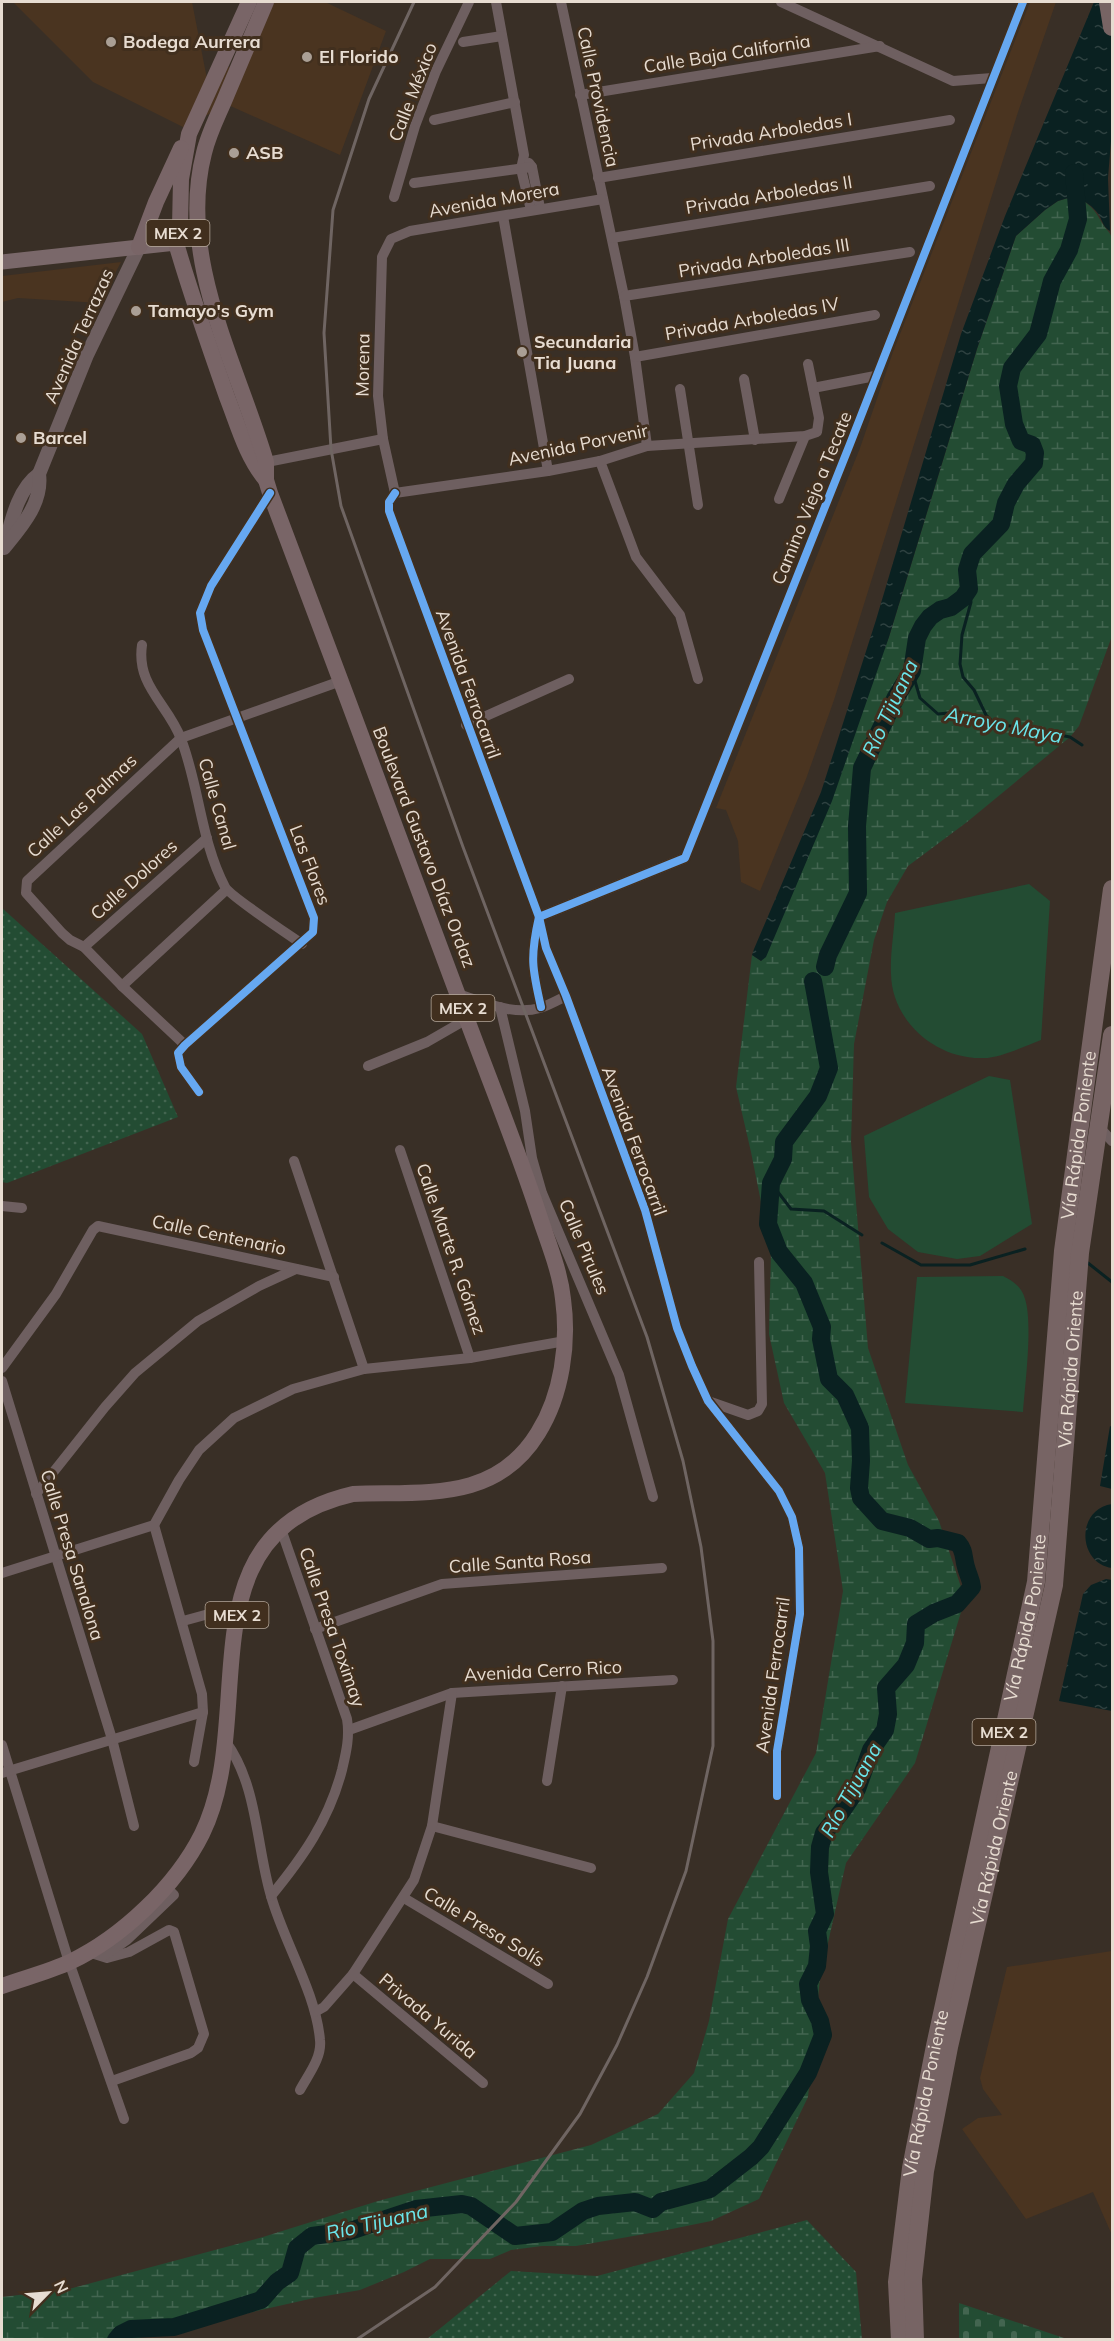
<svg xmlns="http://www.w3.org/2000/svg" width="1114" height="2341" viewBox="0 0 1114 2341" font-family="Mulish,sans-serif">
	<defs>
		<pattern id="grass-dots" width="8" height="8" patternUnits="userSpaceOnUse" patternTransform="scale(1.5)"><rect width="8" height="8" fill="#234c33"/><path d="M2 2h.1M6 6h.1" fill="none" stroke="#436550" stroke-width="1.8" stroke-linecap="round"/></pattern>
		<pattern id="wetland-marsh" width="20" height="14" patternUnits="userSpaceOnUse" patternTransform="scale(1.5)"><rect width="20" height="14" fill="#234c33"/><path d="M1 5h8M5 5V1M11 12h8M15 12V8" fill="none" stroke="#436550"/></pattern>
		<pattern id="cemetery-stones" width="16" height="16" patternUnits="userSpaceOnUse" patternTransform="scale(1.5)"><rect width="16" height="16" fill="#234c33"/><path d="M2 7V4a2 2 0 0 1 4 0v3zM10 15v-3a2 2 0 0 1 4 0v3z" fill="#436550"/></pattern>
		<pattern id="water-ripples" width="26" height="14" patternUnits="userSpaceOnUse" patternTransform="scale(1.5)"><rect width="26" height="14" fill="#0a2121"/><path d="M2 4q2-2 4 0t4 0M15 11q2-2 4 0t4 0" fill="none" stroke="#2e4140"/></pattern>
	</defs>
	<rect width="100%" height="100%" fill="#392f26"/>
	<!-- built -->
	<g fill="#4a3420">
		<path d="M13,2H192L207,79L247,57L272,2H325L386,31L340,155L226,104L185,128L93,82Z"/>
		<path d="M1030,2H1056L1018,112L834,700L806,779L760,891L741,882L738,841L726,810L716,808L860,448L893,352Z"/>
		<path d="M121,262L100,303L18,298L2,302V276Z"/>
		<path d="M1112,1951V2235L1093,2192L1026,2219L962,2129L978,2118L1002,2115L983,2089L980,2078L1007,1967Z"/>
	</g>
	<!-- grass -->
	<g fill="url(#grass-dots)">
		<path d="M2,908L142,1034L178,1117L7,1183L2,1182Z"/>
		<path d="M807,2220L856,2272L862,2339H427L511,2271L597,2276Z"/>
	</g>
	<!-- wetland -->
	<path fill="url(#wetland-marsh)" d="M1075,196C1089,203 1095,210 1102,223C1106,230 1110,231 1112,239V636L1079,726L1070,737L967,822L908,866L887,902L874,940L854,1044L851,1142L868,1348L908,1465L939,1521L965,1599L915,1763L846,1863L820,1978L808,2097L759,2199L711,2221L662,2231L576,2246H542L511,2250L490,2259H430L404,2272L360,2290L314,2298L133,2339H2V2297L69,2289L263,2237L378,2201L591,2145L658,2114L694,2073L709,2021L728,1919L816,1753L843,1591L825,1473L784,1403L769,1334L771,1252L751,1152L736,1087L752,955L761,961L889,637L977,349L1016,236L1045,210L1058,201Z"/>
	<!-- cemetery -->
	<path fill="url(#cemetery-stones)" d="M959,2303L1067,2339H959Z"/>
	<!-- pitch -->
	<g fill="#234c33">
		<path d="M1029,884L1050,901L1041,1040C1025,1046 1000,1058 984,1058C937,1060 892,1022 891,974C890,954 894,933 895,913Z"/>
		<path d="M989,1076L1010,1080L1032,1224L980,1256L957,1259L918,1252L888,1229L869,1197L864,1136Z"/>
		<path d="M1003,1276C1013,1281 1022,1287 1025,1299C1033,1323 1025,1385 1023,1412L905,1403L917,1277Z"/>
	</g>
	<!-- water -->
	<g fill="url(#water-ripples)">
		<path d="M1094,2H1112V129L1108,178L1110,231C1103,227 1103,222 1099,215C1093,206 1084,201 1075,196L1058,201L1045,210L1016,236L977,349L889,637L832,801L766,957L761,961L752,955L754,949L821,792L876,620L961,334L1005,216Z"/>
		<path d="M1110,1426L1112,1427V1489L1100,1486Z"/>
		<path d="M1112,1504V1568C1077,1563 1076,1509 1112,1504Z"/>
		<path d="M1106,1579L1112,1580V1711L1059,1701L1083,1594L1091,1585Z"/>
	</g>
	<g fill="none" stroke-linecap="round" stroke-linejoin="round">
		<!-- stream -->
		<g stroke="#0a2121" stroke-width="3">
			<path d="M969,589L971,602L962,635L960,664L963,677L974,690L986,715L993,722"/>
			<path d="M912,671L920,698L938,714L959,712L994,723L1070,737L1082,745"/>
			<path d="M771,1183L791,1209L824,1211L862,1235"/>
			<path d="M882,1243L921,1265H970L1025,1249"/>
			<path d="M1088,1263L1112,1282"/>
		</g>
		<!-- river -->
		<g stroke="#0a2121" stroke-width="18">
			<path d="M825,967L828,955L858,893L857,826L862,768L896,697L912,671L917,638L923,626L930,617L940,610L951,607L963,598L969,589L967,570L972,554L1001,524L1006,503L1016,484L1034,463L1035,453L1032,445L1021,441L1014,424L1008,386L1012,368L1038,334L1052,281L1069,250L1078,219L1074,173"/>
			<path d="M116,2340L121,2334L131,2329L174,2327L261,2300L277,2282L290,2273L297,2248L312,2236L350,2231L416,2209L462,2204L471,2206L515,2236L552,2232L583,2211L598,2206L635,2202L653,2209L661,2202L710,2189L751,2157L761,2147L808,2073L823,2035L820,2021L810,2000L808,1984L817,1966L819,1946L817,1931L825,1914L819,1872L820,1847L824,1833L842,1811L857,1789L871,1750L885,1730L888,1714L886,1688L906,1665L915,1643L916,1624L934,1613L957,1604L972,1587C971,1579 968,1575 966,1567C963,1557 965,1551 958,1543L938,1538L929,1539L910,1528L882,1521L861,1498L859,1488L861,1461L860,1428L845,1395L829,1379L821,1339L822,1327L804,1283L779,1252L768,1224L771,1183L783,1159L784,1142L818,1096L829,1068L813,981"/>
		</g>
		<!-- minor -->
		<g stroke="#6e5f60" stroke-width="10">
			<path d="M496,2L524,155L521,169L531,210"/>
			<path d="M561,2L624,296L635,357L647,446"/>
			<path d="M781,2L953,81L992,78"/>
			<path d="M463,42L502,36"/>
			<path d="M580,95L880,46"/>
			<path d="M434,120L515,102"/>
			<path d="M529,163L532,167L540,208"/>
			<path d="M598,178L950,120"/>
			<path d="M414,183L532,167"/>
			<path d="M394,197L415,126L436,71L469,2"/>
			<path d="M503,216L548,471"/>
			<path d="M612,238L930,186"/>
			<path d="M624,296L910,252"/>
			<path d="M635,357L875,315"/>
			<path d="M744,379L755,440"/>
			<path d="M813,388L875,376"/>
			<path d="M680,389L698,505"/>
			<path d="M600,461L636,557L680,615L698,679"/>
			<path d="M262,463L383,439"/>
			<path d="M395,493L389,502V511L539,917L546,948L566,996L645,1210L677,1328L692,1366L708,1401L779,1491L792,1517L799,1548L800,1614L777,1751V1796"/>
			<path d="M395,493L548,471L600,461L647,446L805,436L817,432L819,418L808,364"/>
			<path d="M395,493L383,439L378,396L382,257L391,239L410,231L603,199"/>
			<path d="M779,499L805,436"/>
			<path d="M142,645C136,686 168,704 181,739C199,785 201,842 225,887C230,896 289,935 302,944"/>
			<path d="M466,725L569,679"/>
			<path d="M84,947L207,838"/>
			<path d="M122,986L226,890"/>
			<path d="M458,994C484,1002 513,1016 540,1008C549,1005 558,1000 566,996"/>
			<path d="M500,1007L525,1111L532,1158L542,1193L619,1375L653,1497"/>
			<path d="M541,1007C532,968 530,957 539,917L685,858L850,444L1023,2"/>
			<path d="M185,1045L122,986L84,947L70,940L62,933L26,893L27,881L181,738L341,681"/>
			<path d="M368,1066L427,1042L467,1019"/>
			<path d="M199,1092L181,1067L178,1053L185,1045L313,932L314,918L203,630L200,613L211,586L270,493"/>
			<path d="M1099,1127L1112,1141"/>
			<path d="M400,1150L470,1358"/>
			<path d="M294,1161L364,1369"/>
			<path d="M2,1206L22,1208"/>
			<path d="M2,1368L56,1294L93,1230L98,1226L334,1277"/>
			<path d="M2,1381L112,1739L134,1826"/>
			<path d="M708,1401L748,1415L758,1411L762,1404L759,1262"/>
			<path d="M36,1494L105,1407L135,1373L198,1321L259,1286L296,1269"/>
			<path d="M154,1525L202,1694L203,1712L194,1762"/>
			<path d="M2,1573L154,1525L179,1480L199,1450L234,1418L293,1389L364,1369L470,1358L565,1341"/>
			<path d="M183,1621L238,1606"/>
			<path d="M315,1629L442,1584L662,1568"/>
			<path d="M349,1730L452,1693L673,1680"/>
			<path d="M226,1742C258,1786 256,1846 271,1896C284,1942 316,1993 320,2040C322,2058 308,2075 300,2090"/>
			<path d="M2,1745L69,1962L124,2119"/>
			<path d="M2,1773L203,1712"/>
			<path d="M547,1781L562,1686"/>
			<path d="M432,1826L591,1868"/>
			<path d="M271,1896C303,1857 329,1820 342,1770C346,1753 350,1737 347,1719L281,1529"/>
			<path d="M404,1898L548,1984"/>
			<path d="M88,1952L107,1958L129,1952L169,1930L174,1932L204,2034L198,2048L191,2053L112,2081"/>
			<path d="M104,1956L127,1940L174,1895L166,1887"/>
			<path d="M353,1974L483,2083"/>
			<path d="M315,2012L324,2007L353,1974L414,1880L432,1826L452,1693"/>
		</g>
		<!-- tertiary -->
		<g stroke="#6e5f60" stroke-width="14">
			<path d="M6,541C12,518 19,488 39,474"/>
			<path d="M4,548C21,527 43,503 39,474L87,355L139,247"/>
		</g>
		<!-- secondary -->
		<path stroke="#7a686a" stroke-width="15" d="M2,262L176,243"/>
		<!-- primary -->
		<g stroke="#796567" stroke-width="16">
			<path d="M249,2L189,134L181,179L180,227L176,243C191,295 209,346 227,397C238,425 246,456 266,480"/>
			<path d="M139,247L156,202L181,148"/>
			<path d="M2,1986C24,1978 48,1972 70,1962C122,1937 176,1886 202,1834C260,1716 179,1534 353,1494C424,1491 495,1503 538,1433C562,1395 569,1343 563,1299C560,1271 549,1245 540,1218C519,1153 493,1089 469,1025C403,848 337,670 270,493L266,480V462C237,364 177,258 204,153C209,132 219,114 227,94C240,63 253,32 266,2"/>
		</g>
		<!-- trunk -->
		<g stroke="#776464" stroke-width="18">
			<path d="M1108,2L1112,27"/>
			<path id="s1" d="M900,2340L897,2282L911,2168L935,2046L1036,1582L1063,1251L1112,889"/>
			<path id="s2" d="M915,2340L913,2279L925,2171L949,2047L1054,1585L1080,1253L1112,1035"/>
		</g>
		<!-- rail -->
		<path stroke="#6f6562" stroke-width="3" d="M356,2340L435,2287L516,2202L580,2114L617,2045L647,1977L686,1871L713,1746V1641L701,1547L683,1461L647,1337L463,847L341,506L331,449L324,333L333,210L369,99L414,2"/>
		<defs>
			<g id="cycleway">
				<path d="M395,493L389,502V511L539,917L546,948L566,996L645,1210L677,1328L692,1366L708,1401L779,1491L792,1517L799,1548L800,1614L777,1751V1796"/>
				<path d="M541,1007C532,968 530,957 539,917L685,858L850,444L1023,2"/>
				<path d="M199,1092L181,1067L178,1053L185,1045L313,932L314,918L203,630L200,613L211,586L270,493"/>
			</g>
		</defs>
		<!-- cycleway casing -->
		<use href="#cycleway" stroke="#412f1e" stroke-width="11"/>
		<!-- cycleway -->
		<use href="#cycleway" stroke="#66a8f1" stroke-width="8"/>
	</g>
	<!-- markers -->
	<g fill="#aa9f95" stroke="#412f1e" stroke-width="2">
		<circle cx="111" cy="42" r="6"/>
		<circle cx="307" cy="57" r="6"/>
		<circle cx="234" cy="153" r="6"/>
		<circle cx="136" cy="311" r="6"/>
		<circle cx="522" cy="352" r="6"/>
		<circle cx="21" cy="438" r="6"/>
	</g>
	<g text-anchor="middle" stroke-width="6" stroke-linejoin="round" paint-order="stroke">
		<!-- shield labels -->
		<g fill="#412f1e" stroke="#b5a89b" stroke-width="1.5">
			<rect x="146.5" y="220" width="63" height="26" rx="4.5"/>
			<rect x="431.5" y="995" width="63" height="26" rx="4.5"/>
			<rect x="205.5" y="1602" width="63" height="26" rx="4.5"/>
			<rect x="972.5" y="1719" width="63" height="26" rx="4.5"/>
		</g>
		<g font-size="16" font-weight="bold" fill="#e7dcd1">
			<text x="178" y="239">MEX 2</text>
			<text x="463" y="1014">MEX 2</text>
			<text x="237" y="1621">MEX 2</text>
			<text x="1004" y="1738">MEX 2</text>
		</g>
		<!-- poi labels -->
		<g font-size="18" font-weight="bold" fill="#e7dcd1" stroke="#412f1e" text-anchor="start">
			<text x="123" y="48">Bodega Aurrera</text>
			<text x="319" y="63">El Florido</text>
			<text x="246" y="159">ASB</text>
			<text x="148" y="317">Tamayo's Gym</text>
			<text x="534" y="348">Secundaria<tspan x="534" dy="21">Tia Juana</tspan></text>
			<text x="33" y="444">Barcel</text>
		</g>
		<!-- street labels -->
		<g font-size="18" fill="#e7dcd1" stroke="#412f1e">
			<text transform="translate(727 54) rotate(-9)" y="6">Calle Baja California</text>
			<text transform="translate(413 92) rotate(-69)" y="6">Calle México</text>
			<text transform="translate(598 97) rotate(78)" y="6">Calle Providencia</text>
			<text transform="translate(771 132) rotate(-9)" y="6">Privada Arboledas I</text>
			<text transform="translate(769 195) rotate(-9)" y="6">Privada Arboledas II</text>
			<text transform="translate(494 200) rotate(-10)" y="6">Avenida Morera</text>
			<text transform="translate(764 258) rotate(-9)" y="6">Privada Arboledas III</text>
			<text transform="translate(752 319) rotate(-10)" y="6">Privada Arboledas IV</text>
			<text transform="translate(79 336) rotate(-66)" y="6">Avenida Terrazas</text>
			<text transform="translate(363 365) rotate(-89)" y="6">Morena</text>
			<text transform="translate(578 445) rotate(-12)" y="6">Avenida Porvenir</text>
			<text transform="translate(812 498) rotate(-68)" y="6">Camino Viejo a Tecate</text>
			<text transform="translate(468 684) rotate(70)" y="6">Avenida Ferrocarril</text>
			<text transform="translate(217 804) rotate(74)" y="6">Calle Canal</text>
			<text transform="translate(82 806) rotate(-43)" y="6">Calle Las Palmas</text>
			<text transform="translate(424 847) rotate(69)" y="6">Boulevard Gustavo Díaz Ordaz</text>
			<text transform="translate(310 865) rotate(69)" y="6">Las Flores</text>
			<text transform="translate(134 880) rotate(-42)" y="6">Calle Dolores</text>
			<text dy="6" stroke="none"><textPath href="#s1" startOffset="1221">Vía Rápida Poniente</textPath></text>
			<text transform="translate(634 1141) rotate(70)" y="6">Avenida Ferrocarril</text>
			<text transform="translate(219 1235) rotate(12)" y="6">Calle Centenario</text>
			<text transform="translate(584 1247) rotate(67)" y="6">Calle Pirules</text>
			<text transform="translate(451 1249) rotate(71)" y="6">Calle Marte R. Gómez</text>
			<text dy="6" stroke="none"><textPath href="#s2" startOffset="986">Vía Rápida Oriente</textPath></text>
			<text transform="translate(72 1555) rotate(73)" y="6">Calle Presa Sanalona</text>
			<text transform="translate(520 1562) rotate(-4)" y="6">Calle Santa Rosa</text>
			<text dy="6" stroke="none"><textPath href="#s1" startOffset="735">Vía Rápida Poniente</textPath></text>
			<text transform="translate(332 1627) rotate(71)" y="6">Calle Presa Toximay</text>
			<text transform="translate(543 1671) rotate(-3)" y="6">Avenida Cerro Rico</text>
			<text transform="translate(773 1675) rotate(-82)" y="6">Avenida Ferrocarril</text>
			<text dy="6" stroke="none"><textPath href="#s2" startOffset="500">Vía Rápida Oriente</textPath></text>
			<text transform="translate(484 1927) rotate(31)" y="6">Calle Presa Solís</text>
			<text transform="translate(428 2016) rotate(40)" y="6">Privada Yurida</text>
			<text dy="6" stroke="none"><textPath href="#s1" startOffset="249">Vía Rápida Poniente</textPath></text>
		</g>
		<!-- water labels -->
		<g font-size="20" font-style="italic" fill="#6ae6eb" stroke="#412f1e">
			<text transform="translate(890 708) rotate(-65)" y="7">Río Tijuana</text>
			<text transform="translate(1004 725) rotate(11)" y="7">Arroyo Maya</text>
			<text transform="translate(851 1790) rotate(-61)" y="7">Río Tijuana</text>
			<text transform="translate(377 2222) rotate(-13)" y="7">Río Tijuana</text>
		</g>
	</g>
	<!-- border -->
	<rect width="1114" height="2341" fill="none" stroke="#e7dcd1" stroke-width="6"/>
	<!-- north arrow -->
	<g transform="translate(48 2293) rotate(65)" stroke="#412f1e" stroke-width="4.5" paint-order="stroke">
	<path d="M0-4.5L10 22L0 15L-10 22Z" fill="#e7dcd1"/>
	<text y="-9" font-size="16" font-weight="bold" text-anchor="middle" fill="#e7dcd1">N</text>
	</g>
</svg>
